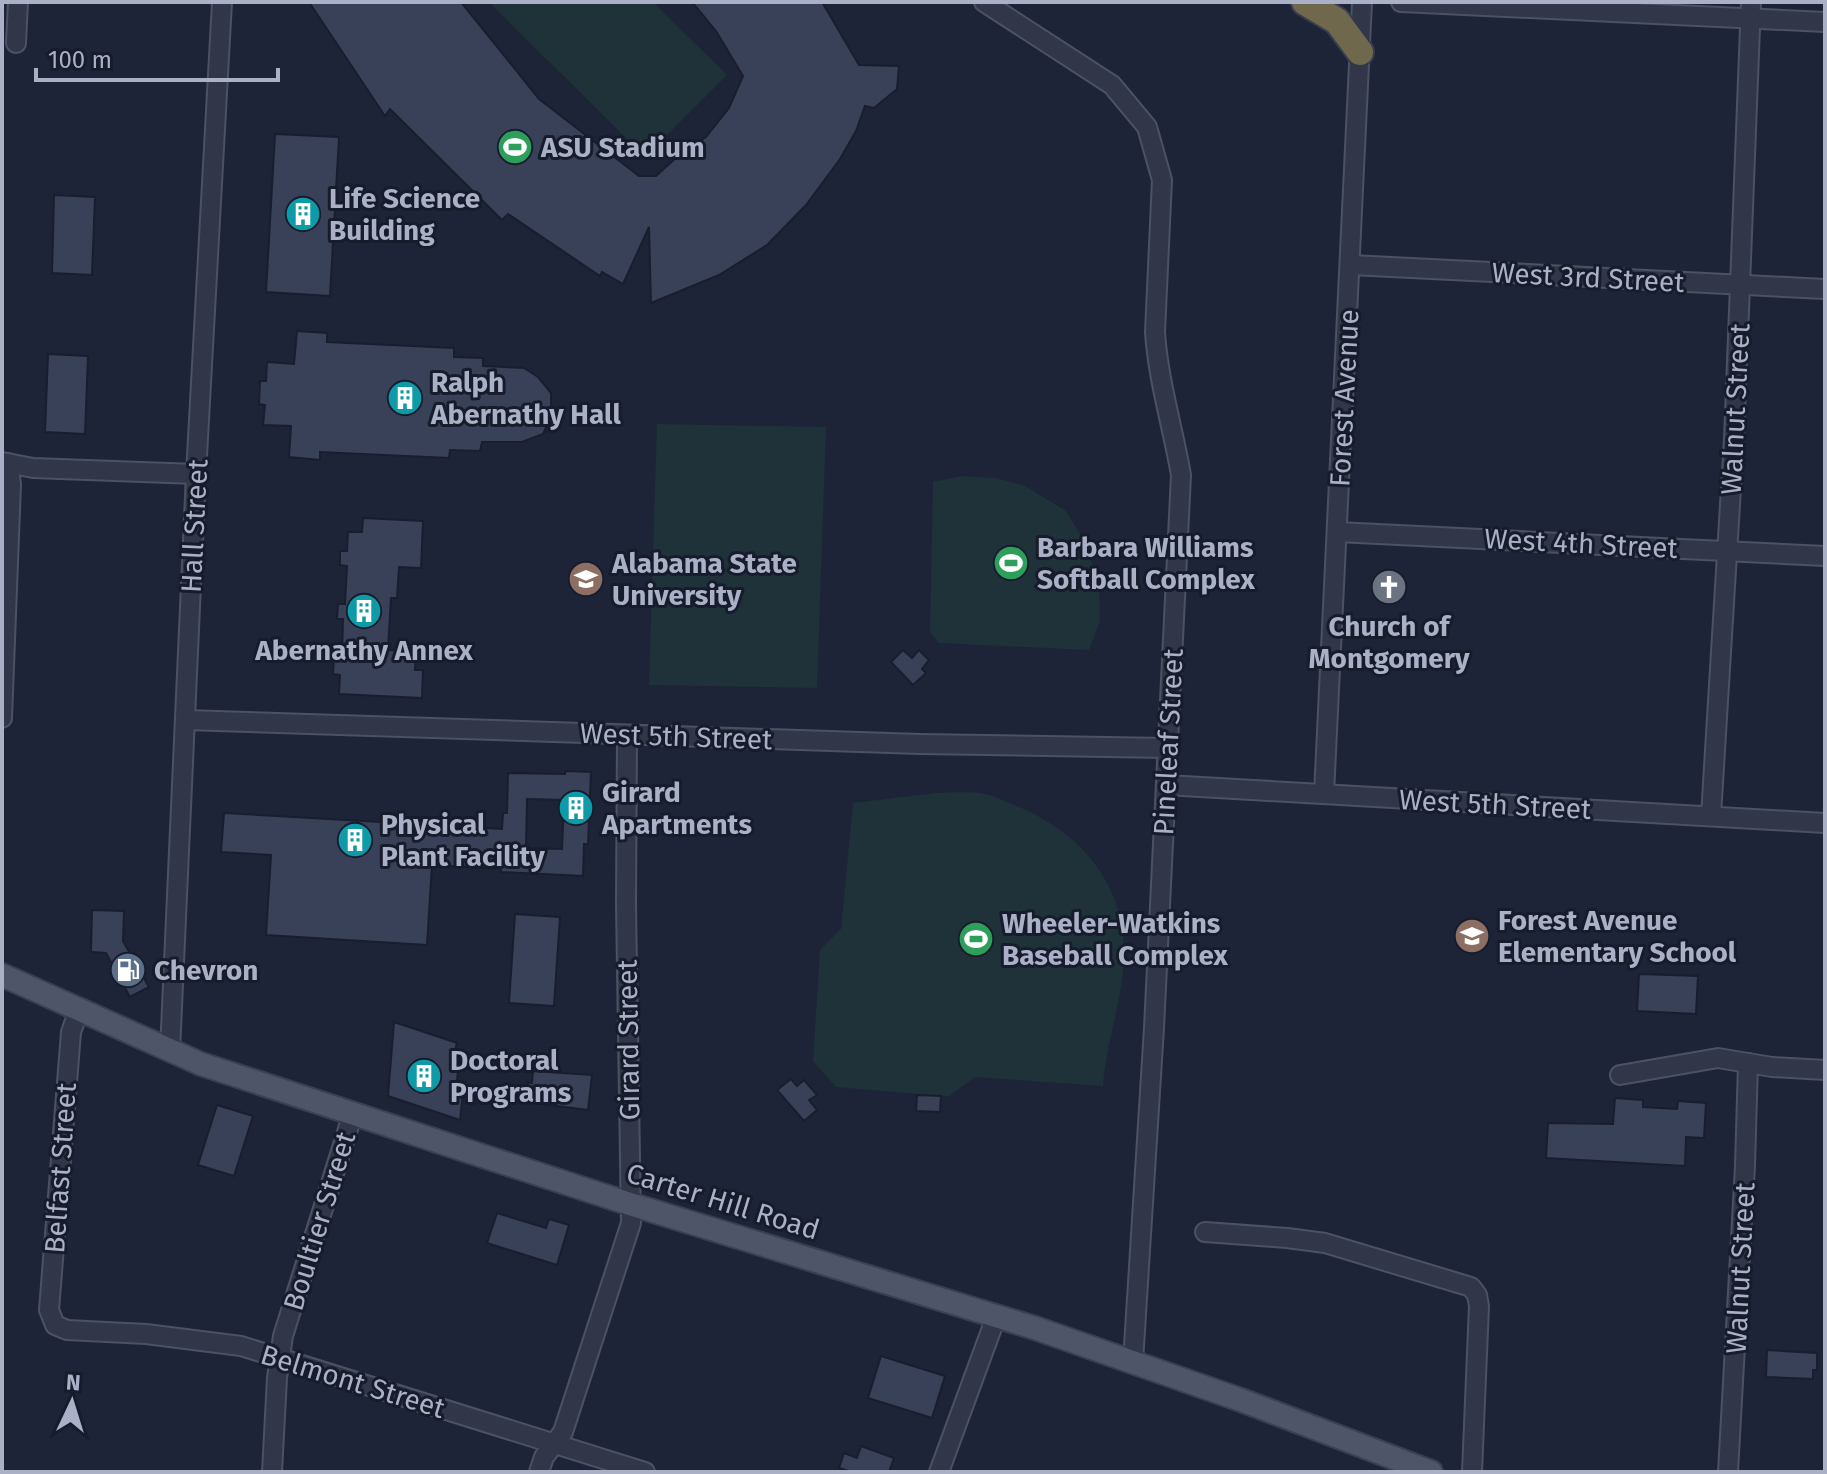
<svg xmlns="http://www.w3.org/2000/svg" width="1827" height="1474" viewBox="0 0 1827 1474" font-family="'Fira Sans',sans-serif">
	<rect width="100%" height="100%" fill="#1d2438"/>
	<!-- pitch -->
	<g fill="#1f3139">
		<path d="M489,2H653L727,75L645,157Z"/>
		<path d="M657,424L826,427L817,688L649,685Z"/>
		<path d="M962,476L996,478L1025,486L1066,511L1084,541L1099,584L1100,621L1089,650L939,643L930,632L933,482Z"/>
		<path d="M936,793C951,793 970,791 985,794C995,796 1005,801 1014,805C1080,831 1127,885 1124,959C1122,1002 1106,1043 1103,1086L975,1077L949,1096H941L836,1087L813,1061L820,950L841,929L853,803Z"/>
	</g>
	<!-- building -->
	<g fill="#394159" stroke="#191e2e" stroke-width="2" fill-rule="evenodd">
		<path d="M309,2H461L539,99L639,176H656L679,155L706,137L729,108L743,76L716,31L692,2H822L859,65L899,66L897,89L874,108L865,106L856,131L840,159L806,205L767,245L719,275L651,303L649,227L623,284L602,272L600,276L508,214L502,220L390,109L385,116Z"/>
		<path d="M275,134L339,137L330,296L266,292Z"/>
		<path d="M54,195L95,197L92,275L52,273Z"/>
		<path d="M297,331L327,333V342L454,348V357L483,358V366L524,368L538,377L551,393V417L543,434L522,442H482L480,451L450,450L449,458L320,452V460L289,457L291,426L263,425L265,405L259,404L260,381H266L267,362L294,364Z"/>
		<path d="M48,354L88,356L85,434L45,432Z"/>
		<path d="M363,518L423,521L421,568L399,567L397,598H391L388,650L416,651L415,670H423L422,698L339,694L340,675L333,674L334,656L342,657L343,619H337L338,604H345L347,566L340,565V551H347L348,532H362Z"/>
		<path d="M903,650L912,658L919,650L929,660L922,669L926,673L913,685L891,662Z"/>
		<path d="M565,771L591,772L588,844H584L583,876L501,872V869L432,865L427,945L266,935L271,855L221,852L224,813L502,829L503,813H507L508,773L565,774ZM527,799L564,800L562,849L526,848Z"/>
		<path d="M92,910L124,911L123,941L149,987L130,997L106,953L91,952Z"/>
		<path d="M515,914L560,917L554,1006L509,1003Z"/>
		<path d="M1639,974L1698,976L1696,1014L1637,1011Z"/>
		<path d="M394,1022L457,1043L453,1057L459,1059L456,1092L463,1093L460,1120L388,1096Z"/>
		<path d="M533,1071L592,1075L588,1110L526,1102L528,1082L532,1083Z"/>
		<path d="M791,1079L797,1086L804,1080L817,1095L809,1100L817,1110L804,1121L777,1090Z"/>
		<path d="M917,1095L941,1096L940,1112L916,1111Z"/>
		<path d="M1615,1098L1643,1100V1107L1677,1109L1678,1101L1706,1103L1704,1138L1686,1137L1685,1166L1546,1158L1548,1123L1613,1124Z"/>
		<path d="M217,1105L253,1116L234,1176L198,1165Z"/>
		<path d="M497,1213L546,1228L549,1219L569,1225L557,1265L487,1243Z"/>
		<path d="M1767,1350L1817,1353V1370H1813V1379L1766,1377Z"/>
		<path d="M881,1356L945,1376L932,1418L868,1398Z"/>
		<path d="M861,1446L894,1458L889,1472H852L839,1468L844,1453L857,1458Z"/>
	</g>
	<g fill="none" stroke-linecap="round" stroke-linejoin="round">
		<defs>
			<g id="minor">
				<path d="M984,2L1112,85L1147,127L1162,180L1155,332C1158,380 1173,428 1181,475L1154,1028L1133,1362"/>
				<path d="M1401,2L1825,22"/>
				<path d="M16,43L18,2"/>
				<path d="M1351,265L1825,289"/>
				<path d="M2,462L33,468L196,474"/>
				<path d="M1337,532L1825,556"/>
				<path d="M2,718L11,484L8,463"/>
				<path d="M185,720L920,744L1167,748"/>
				<path d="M1166,785L1825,823"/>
				<path d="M1324,794L1362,2"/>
				<path d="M1711,816L1734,439L1751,2"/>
				<path d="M79,1010L71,1032L49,1310L55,1325L67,1330L146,1334L241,1346L645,1472"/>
				<path d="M170,1051L196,474L222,2"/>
				<path d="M1620,1075L1718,1058L1772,1067L1825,1070"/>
				<path d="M1205,1232L1287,1238L1325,1243L1471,1287L1477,1295L1479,1306L1472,1472"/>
				<path d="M272,1472L277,1378L283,1336L353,1113"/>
				<path d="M539,1472L544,1457L563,1432L631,1223L626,904L627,735"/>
				<path d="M939,1472L996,1317"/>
				<path d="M1728,1472L1745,1166L1748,1063"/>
			</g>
			<path id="major" d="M2,975L201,1064L630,1204L1035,1328L1241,1400L1431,1472"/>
			<path id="highway" d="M1305,2L1337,21L1360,52"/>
		</defs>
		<!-- minor casing -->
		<use href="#minor" stroke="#4c5164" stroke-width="22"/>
		<!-- major casing -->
		<use href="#major" stroke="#3a4052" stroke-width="26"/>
		<!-- highway casing -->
		<use href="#highway" stroke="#393e4f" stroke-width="30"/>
		<!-- minor -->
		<use href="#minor" stroke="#313648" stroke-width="18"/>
		<!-- major -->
		<use href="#major" stroke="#4e5569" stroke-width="22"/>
		<!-- highway -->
		<use href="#highway" stroke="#6f684d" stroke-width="26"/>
	</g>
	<!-- icons -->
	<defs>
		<symbol id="stadium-disc" viewBox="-11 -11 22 22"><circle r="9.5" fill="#2e9e5b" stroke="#171c2c"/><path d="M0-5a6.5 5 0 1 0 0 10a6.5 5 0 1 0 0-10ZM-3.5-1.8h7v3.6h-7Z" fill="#fff"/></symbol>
		<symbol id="building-disc" viewBox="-11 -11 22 22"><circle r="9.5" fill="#0f9aa8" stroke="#171c2c"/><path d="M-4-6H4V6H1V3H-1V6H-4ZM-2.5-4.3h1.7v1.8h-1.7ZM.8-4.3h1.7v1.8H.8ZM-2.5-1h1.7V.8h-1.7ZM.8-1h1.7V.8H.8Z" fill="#fff"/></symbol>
		<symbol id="university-disc" viewBox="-11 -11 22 22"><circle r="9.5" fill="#8d6e63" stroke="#171c2c"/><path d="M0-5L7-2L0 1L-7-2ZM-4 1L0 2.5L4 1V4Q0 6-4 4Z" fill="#fff"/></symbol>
		<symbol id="church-disc" viewBox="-11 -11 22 22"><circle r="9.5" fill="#6b7280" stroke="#171c2c"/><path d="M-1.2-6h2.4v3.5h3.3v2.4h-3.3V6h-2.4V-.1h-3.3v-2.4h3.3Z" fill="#fff"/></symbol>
		<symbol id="school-disc" viewBox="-11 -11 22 22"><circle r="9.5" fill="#8d6e63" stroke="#171c2c"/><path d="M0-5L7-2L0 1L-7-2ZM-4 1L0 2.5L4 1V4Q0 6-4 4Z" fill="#fff"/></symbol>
		<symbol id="fuel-disc" viewBox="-11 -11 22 22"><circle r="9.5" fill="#5c6f8a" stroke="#171c2c"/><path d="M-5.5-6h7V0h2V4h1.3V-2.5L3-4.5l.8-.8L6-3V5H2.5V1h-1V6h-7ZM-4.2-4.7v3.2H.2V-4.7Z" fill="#fff"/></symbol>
	</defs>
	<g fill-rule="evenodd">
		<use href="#stadium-disc" x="495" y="127" width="40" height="40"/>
		<use href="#building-disc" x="283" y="194" width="40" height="40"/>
		<use href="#building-disc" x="385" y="378" width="40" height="40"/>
		<use href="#stadium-disc" x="991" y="543" width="40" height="40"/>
		<use href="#university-disc" x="566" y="559" width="40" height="40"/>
		<use href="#church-disc" x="1369" y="567" width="40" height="40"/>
		<use href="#building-disc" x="344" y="591" width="40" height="40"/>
		<use href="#building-disc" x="556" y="788" width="40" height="40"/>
		<use href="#building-disc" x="335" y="820" width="40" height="40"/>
		<use href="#school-disc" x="1452" y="916" width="40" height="40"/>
		<use href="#stadium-disc" x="956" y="919" width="40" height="40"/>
		<use href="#fuel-disc" x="108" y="950" width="40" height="40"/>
		<use href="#building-disc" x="404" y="1056" width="40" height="40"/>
	</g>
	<g text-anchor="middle" stroke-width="6" stroke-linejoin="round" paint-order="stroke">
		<!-- poi labels -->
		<g font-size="28" font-weight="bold" fill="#aab0c6" stroke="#171c2c" text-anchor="start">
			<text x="541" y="157">ASU Stadium</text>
			<text x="329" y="208">Life Science<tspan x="329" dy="32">Building</tspan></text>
			<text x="431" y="392">Ralph<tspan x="431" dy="32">Abernathy Hall</tspan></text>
			<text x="1037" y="557">Barbara Williams<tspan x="1037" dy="32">Softball Complex</tspan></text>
			<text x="612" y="573">Alabama State<tspan x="612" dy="32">University</tspan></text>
			<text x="1389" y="636" text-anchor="middle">Church of<tspan x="1389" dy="32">Montgomery</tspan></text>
			<text x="364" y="660" text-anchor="middle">Abernathy Annex</text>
			<text x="602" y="802">Girard<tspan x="602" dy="32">Apartments</tspan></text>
			<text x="381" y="834">Physical<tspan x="381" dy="32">Plant Facility</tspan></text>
			<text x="1498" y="930">Forest Avenue<tspan x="1498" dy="32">Elementary School</tspan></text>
			<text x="1002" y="933">Wheeler-Watkins<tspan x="1002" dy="32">Baseball Complex</tspan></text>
			<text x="154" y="980">Chevron</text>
			<text x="450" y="1070">Doctoral<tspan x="450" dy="32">Programs</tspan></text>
		</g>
		<!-- street labels -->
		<g font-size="28" fill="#aab0c6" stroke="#171c2c">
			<text transform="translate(1588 277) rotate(3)" y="10">West 3rd Street</text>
			<text transform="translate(1344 398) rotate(-87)" y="10">Forest Avenue</text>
			<text transform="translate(1735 409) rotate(-87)" y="10">Walnut Street</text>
			<text transform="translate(194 526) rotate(-87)" y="10">Hall Street</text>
			<text transform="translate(1581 543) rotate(3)" y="10">West 4th Street</text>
			<text transform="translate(676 736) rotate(2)" y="10">West 5th Street</text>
			<text transform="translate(1168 742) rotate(-87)" y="10">Pineleaf Street</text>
			<text transform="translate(1495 804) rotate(3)" y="10">West 5th Street</text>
			<text transform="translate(628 1040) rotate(-91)" y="10">Girard Street</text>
			<text transform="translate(60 1168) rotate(-86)" y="10">Belfast Street</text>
			<text transform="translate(723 1201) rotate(17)" y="10">Carter Hill Road</text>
			<text transform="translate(319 1221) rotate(-73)" y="10">Boultier Street</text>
			<text transform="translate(1740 1268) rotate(-87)" y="10">Walnut Street</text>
			<text transform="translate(353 1381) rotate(17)" y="10">Belmont Street</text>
		</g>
	</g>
	<!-- border -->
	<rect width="1827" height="1474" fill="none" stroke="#aab0c6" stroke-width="8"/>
	<!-- north arrow -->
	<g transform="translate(72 1402) rotate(4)" stroke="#171c2c" stroke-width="6" paint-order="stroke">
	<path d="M0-6L14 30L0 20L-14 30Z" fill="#aab0c6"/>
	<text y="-12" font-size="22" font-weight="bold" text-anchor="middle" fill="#aab0c6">N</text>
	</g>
	<!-- scale -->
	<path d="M36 68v12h242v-12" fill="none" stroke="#aab0c6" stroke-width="4"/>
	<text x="48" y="68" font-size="24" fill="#aab0c6" stroke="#171c2c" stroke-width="6" paint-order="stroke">100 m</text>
</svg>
